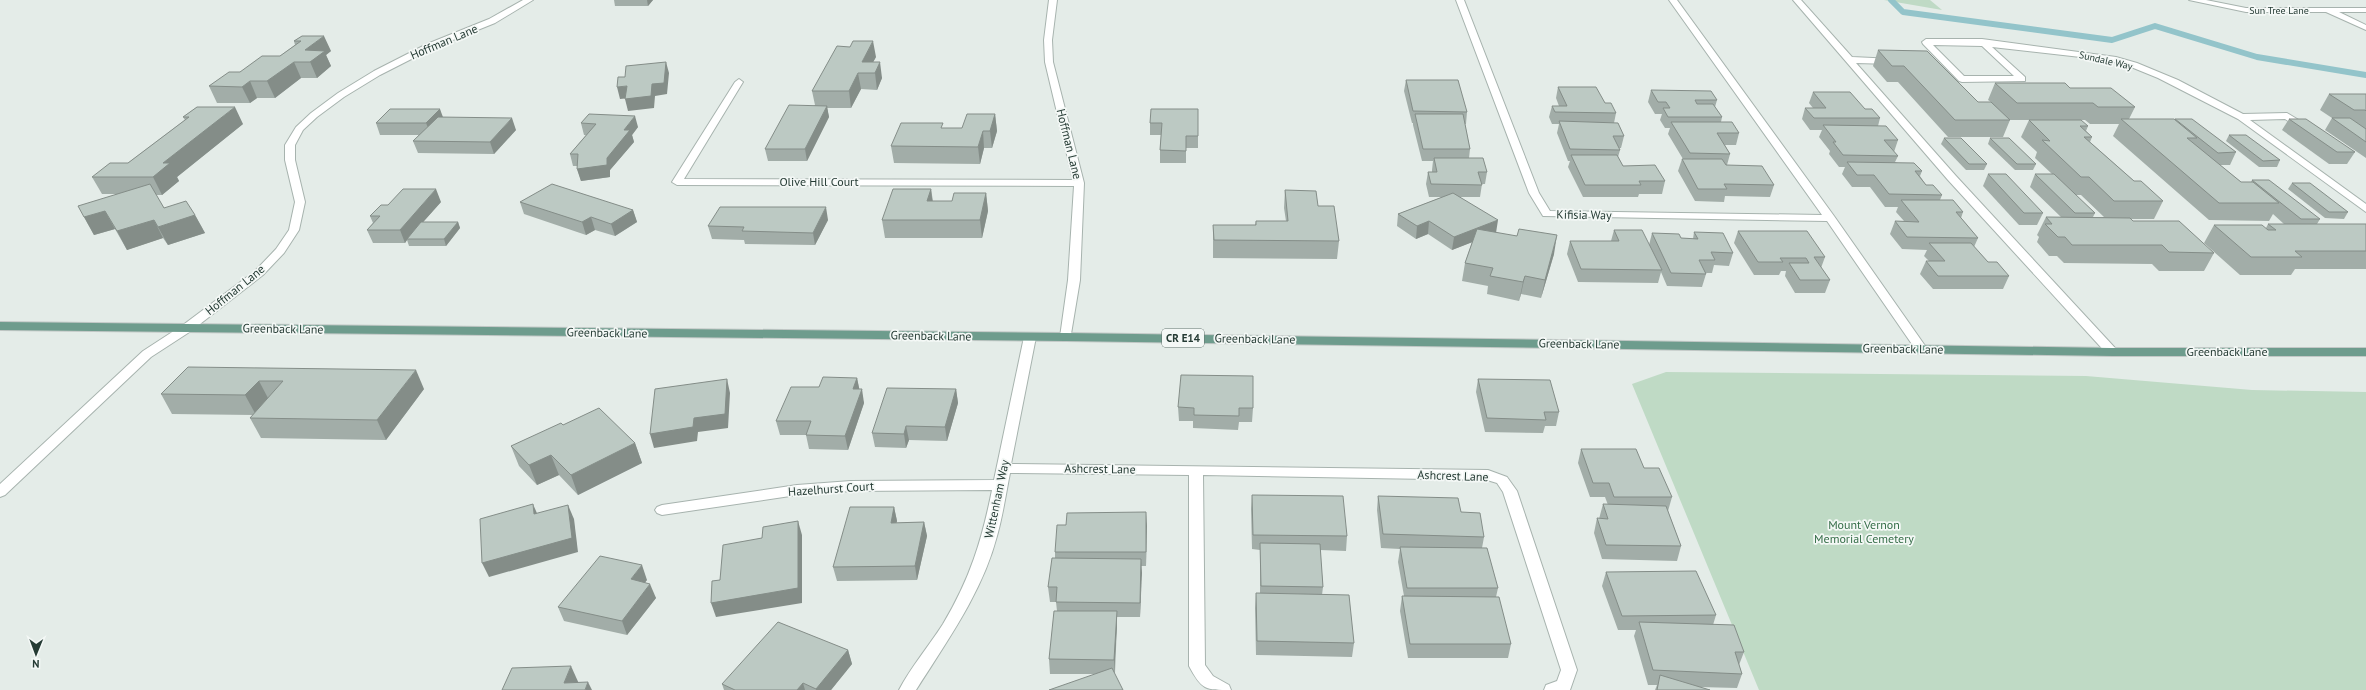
<svg xmlns="http://www.w3.org/2000/svg" width="2366" height="690" viewBox="0 0 2366 690" font-family="'PT Sans',sans-serif">
	<rect width="100%" height="100%" fill="#e4ece8"/>
	<!-- green -->
	<g fill="#bfdac5">
		<path d="M1884,0H1930L1942,10Z"/>
		<path d="M1666,372L2086,376L2252,390L2366,392V690H1759L1632,384Z"/>
	</g>
	<g fill="none" stroke-linecap="round" stroke-linejoin="round">
		<!-- stream -->
		<path stroke="#93c4ca" stroke-width="6" d="M1891,0L1903,12L2112,40L2155,26L2257,57L2366,75"/>
		<defs>
			<g id="street">
				<path d="M523,0H533L495,23L433,48L380,75L344,97L317,117L303,130L295,145V160L305,202L299,230L284,253L263,275L191,331L151,357L5,495L0,497V484L143,351L183,325L255,271L276,249L289,230L295,202L285,160V145L296,127L311,113L338,93L374,71L427,44L489,19Z"/>
				<path d="M1049,0H1057L1052,40L1053,62L1084,183L1080,280L1070,340L1066,341L1060,337L1068,280L1074,186L677,185L672,182L735,82L739,79L743,82L684,179L1073,180L1045,62L1044,40Z"/>
				<path d="M1456,0H1464L1539,193L1550,211L1822,215L1669,0H1677L1834,216L1928,350L1926,353H1918L1827,221L1543,216L1529,193Z"/>
				<path d="M1793,0H1801L1852,57L1894,59L1895,61L1891,64L1856,63L1956,176L2116,349L2118,352L2116,355H2108L1948,180Z"/>
				<path d="M2189,0H2206L2246,8H2366V12H2339L2366,25V30L2326,12H2246Z"/>
				<path d="M1926,39H1982L2116,57L2137,63L2178,80L2243,114L2287,113L2307,125V129H2301L2285,119L2250,120L2366,204V212L2238,119L2158,78L2131,67L2107,60L1992,47L2025,77V81L1962,82L1959,81L1923,44L1922,42ZM1933,45L1982,46L2014,76H1964Z"/>
				<path d="M1030,333L1036,337L1011,464L1488,470L1507,477L1517,491L1577,670L1570,690H1544L1546,685L1557,681L1561,670L1503,492L1497,483L1487,480L1203,475L1205,665L1213,676L1229,685L1231,690C1205,690 1202,690 1189,666V475L1010,473C1006,493 1003,515 997,536C982,593 947,641 916,690H899C911,667 929,646 943,624C970,579 982,540 992,490L851,491L797,495L662,515L657,513L655,510L657,507L662,505L797,485L851,481L994,480L1024,337Z"/>
			</g>
			<path id="primary" d="M0,322L1066,333L2112,348H2366V356H2112L1066,341L0,330Z"/>
		</defs>
		<!-- street casing -->
		<use href="#street" stroke="#a7b3ae" stroke-width="2"/>
		<!-- primary casing -->
		<use href="#primary" stroke="#c2c8c6" stroke-width="2"/>
		<!-- street -->
		<use href="#street" fill="#fff" fill-rule="evenodd"/>
		<!-- primary -->
		<use href="#primary" fill="#6e9c8d" fill-rule="evenodd"/>
	</g>
	<!-- wall -->
	<g fill="#a2ada8" fill-rule="evenodd">
		<path d="M614,0H653L648,6H615Z"/>
		<path d="M302,36L331,51L326,55L331,66L317,78H301L275,98H257L250,103H217L209,86L240,72L280,56L295,45L294,41Z"/>
		<path d="M1878,50L1978,102H1991L1988,100L1995,83L2070,88L2135,107L2129,119L2175,120V119L2236,152L2230,165H2220L2241,182H2251L2252,180L2320,219L2317,224H2366V269H2295L2291,275H2240L2204,243L2214,225L2266,228L2268,224H2284L2273,214L2269,221L2209,220L2113,136L2119,124H2090L2085,120H2010L2003,137H1948L1898,82H1887L1873,66Z"/>
		<path d="M876,57L873,62L882,78L877,90L861,89L851,108H827L829,117L807,161H768L765,149L815,105L812,91Z"/>
		<path d="M1406,80L1467,112L1466,124H1465L1470,149L1469,158L1487,172L1485,184H1482L1480,197H1460L1496,232L1554,254L1541,298L1521,294L1519,301L1487,294L1488,286L1462,281L1465,263L1472,242L1452,250L1428,234L1416,239L1397,226L1398,214L1442,197H1429L1426,184L1428,172H1432V170L1433,161H1422L1413,125V123H1412L1404,91Z"/>
		<path d="M1558,87L1605,103L1616,113L1614,123L1624,136L1621,148H1619L1620,150L1618,157L1623,166L1665,181L1662,194H1639L1638,197H1583L1568,167L1570,161H1568L1557,133L1559,124H1552L1549,117L1552,106H1559L1556,98Z"/>
		<path d="M1651,90L1717,100L1715,107L1722,117L1721,122L1739,133L1736,145H1725L1730,154L1727,165L1774,185L1770,197L1725,196L1724,202L1695,201L1678,171L1682,159H1683L1668,134L1670,128H1665L1660,120L1662,114H1655L1648,102Z"/>
		<path d="M1813,92L1865,109L1880,118L1878,126L1898,140L1894,152L1898,156L1895,162L1922,171L1920,176L1926,185L1942,195L1940,200L1963,212L1961,218L1978,238L1974,247L1988,262L2009,276L2003,289H1933L1920,274L1926,261H1929L1924,256L1927,250L1902,249L1890,234L1895,221H1904L1896,212L1898,207H1885L1870,187H1852L1842,174L1845,167H1839L1829,154L1830,151L1819,137L1822,130H1810L1802,119L1805,108H1813L1809,103Z"/>
		<path d="M2329,94H2366V158L2325,130L2332,118L2320,110Z"/>
		<path d="M197,107L243,124L177,177L179,181L162,195H156L164,208L195,215L205,233L168,245L163,238L127,250L115,229L94,235L84,217L116,194H102L92,177L128,163L185,120L183,117Z"/>
		<path d="M1198,109V148H1186V163H1160V150L1161,135H1150V123Z"/>
		<path d="M589,114L638,127L632,135L634,142L610,170V177L581,181L577,169L578,166H573L570,154L586,135H584L581,123Z"/>
		<path d="M995,114L997,131L992,148H984L980,164L894,163L891,146L943,128H962Z"/>
		<path d="M443,117L516,130L494,154L418,153L413,141L419,135H380L376,123Z"/>
		<path d="M2289,119L2355,152L2347,164H2329L2282,130Z"/>
		<path d="M2029,120L2088,126L2086,131L2092,137L2090,142L2134,181L2163,201L2154,219H2131L2133,221L2214,253L2204,271H2159L2152,264L2064,263L2057,256H2049L2037,242L2039,237L2037,235L2046,217H2061L2030,187L2035,174H2052L2035,158L2037,152L2021,137ZM2075,195H2081L2104,217H2093L2095,213Z"/>
		<path d="M2229,135L2280,160L2277,167H2259L2226,141Z"/>
		<path d="M1944,138L1987,164L1984,170H1966L1941,144Z"/>
		<path d="M1990,138L2036,164L2033,170H2015L1988,144Z"/>
		<path d="M1988,174L2043,213L2037,225H2019L1983,186Z"/>
		<path d="M2292,183L2348,212L2344,219L2325,218L2288,189Z"/>
		<path d="M931,189L933,201H952L986,193L988,211L982,238H885L882,220Z"/>
		<path d="M1285,190L1318,206L1339,241L1337,259L1213,258V225H1255L1256,221H1286L1284,208Z"/>
		<path d="M441,202L423,222H458L460,228L446,246H409L407,240L405,243H373L367,230L373,223L370,216Z"/>
		<path d="M520,202L633,210L637,222L615,236L595,230L586,235L524,214Z"/>
		<path d="M828,220L815,245L745,244L744,240L712,239L708,226Z"/>
		<path d="M1614,230L1649,245L1652,233L1681,238L1693,239L1694,232L1733,253L1729,266L1714,265L1712,273H1705L1706,274L1702,287L1667,286L1661,272L1658,283L1578,282L1567,254L1570,241H1611Z"/>
		<path d="M1738,231L1825,257L1821,268L1830,280L1825,293H1795L1785,276L1786,271H1781L1779,275H1754L1734,243Z"/>
		<path d="M188,367L424,389L386,440L261,438L250,418L253,415L172,414L161,394Z"/>
		<path d="M857,378L859,389L864,403L848,450L809,449L806,435H780L776,421Z"/>
		<path d="M1478,379L1559,412L1556,426H1545L1543,433L1485,432L1476,392Z"/>
		<path d="M956,389L958,403L947,441L909,440L906,448L875,447L872,433Z"/>
		<path d="M1178,407L1253,408L1252,422H1239L1238,430L1193,428V421H1179Z"/>
		<path d="M563,425L635,443L642,463L578,495L559,475L537,485L519,466L511,446Z"/>
		<path d="M1581,449L1644,468L1672,497L1668,511L1681,546L1677,561L1602,559L1594,533L1597,518L1599,519L1603,504L1608,505L1605,497H1590L1578,463Z"/>
		<path d="M1252,495L1347,536L1346,551L1320,550L1323,587L1322,595L1354,643L1352,657L1256,655L1255,608L1256,593H1260V550L1252,549L1251,509Z"/>
		<path d="M1378,496L1461,512L1484,537L1482,548L1498,588L1496,597L1511,644L1508,658H1408L1400,611L1402,596H1404L1398,562L1400,549L1381,548L1377,510Z"/>
		<path d="M894,507L897,521L896,523L924,522L927,536L917,580L837,581L833,567Z"/>
		<path d="M1146,512V566H1141L1140,617H1117V625L1115,673L1094,674H1050L1049,659L1057,611L1056,602H1050L1048,587L1055,558V552L1066,525Z"/>
		<path d="M1606,572L1716,615L1713,625L1744,652L1739,665L1742,674L1737,688L1699,687L1710,690H1655L1657,685H1648L1634,636L1636,630H1618L1602,586Z"/>
		<path d="M647,580L645,582L656,598L627,635L564,621L558,607Z"/>
		<path d="M848,650L852,664L831,690H724L722,684Z"/>
	</g>
	<!-- shaded-wall -->
	<g fill="#848d88">
		<path d="M647,0H653L648,6Z"/>
		<path d="M324,36L331,51L326,55L331,66L317,78L305,50Z"/>
		<path d="M873,41L876,57L867,73L862,62Z"/>
		<path d="M294,62L301,78L275,98L267,81Z"/>
		<path d="M666,62L669,73L667,94L655,96L654,108L628,111L625,99L652,84Z"/>
		<path d="M880,62L882,78L877,90L875,73Z"/>
		<path d="M858,73L861,89L851,108L849,91Z"/>
		<path d="M250,81L257,98L250,103L242,87Z"/>
		<path d="M627,86L630,98L620,99L617,87Z"/>
		<path d="M827,106L829,117L807,161L805,149Z"/>
		<path d="M235,107L243,124L177,177L179,181L162,195L153,177L163,163Z"/>
		<path d="M440,109L444,120L431,135L426,123Z"/>
		<path d="M995,114L997,131L992,148L990,131Z"/>
		<path d="M635,116L638,127L632,135L634,142L610,170V177L581,181L577,169L607,158L624,130Z"/>
		<path d="M512,118L516,130L494,154L490,142Z"/>
		<path d="M983,131L984,148L980,164L978,147Z"/>
		<path d="M436,189L441,202L408,239H407V240L405,243L400,230Z"/>
		<path d="M931,189L933,207L927,201Z"/>
		<path d="M986,193L988,211L982,238L980,220Z"/>
		<path d="M826,207L828,220L815,245L813,233Z"/>
		<path d="M633,210L637,222L615,236L611,224Z"/>
		<path d="M105,211L115,229L94,235L84,217Z"/>
		<path d="M195,215L205,233L168,245L158,227Z"/>
		<path d="M591,217L595,230L586,235L582,222Z"/>
		<path d="M154,220L163,238L127,250L117,231Z"/>
		<path d="M1498,220L1496,233L1452,250L1454,237Z"/>
		<path d="M1429,221L1428,234L1416,239L1417,226Z"/>
		<path d="M458,222L460,228L446,246L444,239Z"/>
		<path d="M1557,235L1554,254L1541,298L1545,280Z"/>
		<path d="M1525,276L1521,294L1519,301L1523,282Z"/>
		<path d="M416,370L424,389L386,440L377,420Z"/>
		<path d="M857,378L860,392L853,389Z"/>
		<path d="M727,379L730,393L728,428L698,432L697,441L654,448L650,434L694,418Z"/>
		<path d="M259,381L269,400L256,415L245,395Z"/>
		<path d="M862,389L864,403L848,450L845,436Z"/>
		<path d="M956,389L958,403L947,441L945,427Z"/>
		<path d="M906,426L909,440L906,448L904,434Z"/>
		<path d="M635,443L642,463L578,495L571,475Z"/>
		<path d="M551,455L559,475L537,485L529,465Z"/>
		<path d="M533,504L539,518L534,514Z"/>
		<path d="M568,505L574,519L578,552L489,577L482,563Z"/>
		<path d="M894,507L897,521L893,537L891,523Z"/>
		<path d="M1146,512L1147,526L1146,566Z"/>
		<path d="M798,521L802,535V603L716,617L711,603Z"/>
		<path d="M924,522L927,536L917,580L915,566Z"/>
		<path d="M1141,559L1142,573L1140,617V603Z"/>
		<path d="M642,565L647,580L636,594L631,579Z"/>
		<path d="M650,584L656,598L627,635L622,621Z"/>
		<path d="M1117,611V625L1114,674V660Z"/>
		<path d="M848,650L852,664L831,690H816V689Z"/>
		<path d="M571,666L580,686L564,683Z"/>
		<path d="M588,682L592,690H585Z"/>
		<path d="M803,683L805,690H797Z"/>
	</g>
	<!-- building -->
	<g fill="#bcc9c3" stroke="#848d88">
		<path d="M302,36H324L305,50L325,51L310,62H294L267,81H250L242,87L209,86L229,72H240L262,56H280L301,41H294Z"/>
		<path d="M853,41H873L862,62H880L875,73H858L849,91H812L837,46L850,47Z"/>
		<path d="M1878,50L1927,51L1978,102H1991L2010,120H1955L1904,66H1892Z"/>
		<path d="M666,62L664,83L652,84L651,96L625,99L627,86L617,87L618,77H625L626,66Z"/>
		<path d="M1406,80H1458L1467,112L1413,111Z"/>
		<path d="M1995,83H2065L2070,88H2111L2135,107H2098L2093,103H2017Z"/>
		<path d="M1558,87H1596L1605,103H1611L1616,113L1555,112L1552,106H1567Z"/>
		<path d="M1651,90L1711,91L1717,100H1695L1697,104H1713L1722,117H1668L1663,108H1670L1666,102H1658Z"/>
		<path d="M1813,92H1850L1865,109H1872L1880,118H1814L1805,108H1826Z"/>
		<path d="M2329,94H2366V111L2365,110H2354Z"/>
		<path d="M789,105L827,106L805,149H765Z"/>
		<path d="M197,107H235L163,163H170L153,177H92L110,163H128L189,117H183Z"/>
		<path d="M390,109H440L426,123H376Z"/>
		<path d="M1151,109H1198V136H1186V151L1160,150L1162,123H1150Z"/>
		<path d="M589,114L635,116L624,130H630L607,158V165L577,169L578,154H570L596,124L581,123Z"/>
		<path d="M967,114H995L990,131H983L978,147L891,146L901,123H943L941,128H962Z"/>
		<path d="M1415,114H1463L1470,149H1423Z"/>
		<path d="M438,117L512,118L490,142L413,141Z"/>
		<path d="M2332,118H2350L2366,129V142Z"/>
		<path d="M2121,119H2174L2197,138H2187L2241,182H2253L2279,203H2219Z"/>
		<path d="M2175,119H2192L2236,152L2218,153Z"/>
		<path d="M2289,119H2306L2355,152H2337Z"/>
		<path d="M2029,120H2081L2088,126H2080L2092,137H2084L2134,181H2141L2163,201H2114L2089,177H2081L2042,140L2050,141Z"/>
		<path d="M1559,121L1618,123L1624,136H1613L1620,150L1570,149Z"/>
		<path d="M1671,122H1732L1739,133H1717L1730,154L1690,153Z"/>
		<path d="M1823,125L1886,126L1898,140H1884L1898,156L1843,155L1833,142H1836Z"/>
		<path d="M2229,135H2246L2280,160L2263,161Z"/>
		<path d="M1944,138H1961L1987,164H1969Z"/>
		<path d="M1990,138H2009L2036,164H2017Z"/>
		<path d="M1571,155H1617L1623,166L1655,165L1665,181H1639L1641,185H1585Z"/>
		<path d="M1434,158H1483L1487,172H1478L1482,185L1431,184L1428,172H1437Z"/>
		<path d="M1682,159H1722L1726,165L1762,166L1774,185L1724,184L1727,189H1698Z"/>
		<path d="M1847,162L1914,163L1922,171H1915L1926,185H1933L1942,195L1889,194L1874,175H1857Z"/>
		<path d="M1988,174H2006L2043,213H2024Z"/>
		<path d="M2035,174H2054L2095,213H2075Z"/>
		<path d="M2252,180H2269L2320,219H2301Z"/>
		<path d="M2292,183H2310L2348,212H2329Z"/>
		<path d="M150,184L164,208L186,201L195,215L158,227L154,220L117,231L105,211L84,217L78,206Z"/>
		<path d="M552,184L633,210L611,224L591,217L582,222L520,202Z"/>
		<path d="M403,189H436L400,230H367L380,216H370L381,205H388Z"/>
		<path d="M893,189H931L927,201H952L954,193H986L980,220H882Z"/>
		<path d="M1285,190L1316,191L1318,206H1334L1339,241L1214,240L1213,225H1256V221H1288Z"/>
		<path d="M1453,193L1498,220L1454,237L1429,221L1417,226L1398,214Z"/>
		<path d="M1901,200H1953L1963,212H1956L1978,238L1907,237L1895,221L1919,222Z"/>
		<path d="M720,207H826L813,233L742,231L744,227L708,226Z"/>
		<path d="M2046,217L2130,218L2133,221H2179L2214,253L2169,252L2162,245H2072L2065,237H2058L2045,224H2052Z"/>
		<path d="M421,222H458L444,239H407Z"/>
		<path d="M2268,224H2366V251H2295L2302,257H2251L2214,225H2262L2268,230H2276Z"/>
		<path d="M1477,229L1517,236L1519,229L1557,235L1545,280L1525,276L1523,282L1490,276L1493,268L1465,263Z"/>
		<path d="M1614,230H1642L1662,270L1581,269L1570,241H1619Z"/>
		<path d="M1738,231H1807L1825,257H1814L1830,280H1800L1789,263H1809L1806,258H1780L1783,262H1758Z"/>
		<path d="M1694,232L1723,233L1733,253L1711,252L1715,260H1699L1706,274L1671,273L1652,233L1679,234L1681,238L1698,239Z"/>
		<path d="M1929,243H1971L1988,262H1997L2009,276H1938L1926,261H1945Z"/>
		<path d="M188,367L416,370L377,420L250,418L283,381H259L245,395L161,394Z"/>
		<path d="M1181,375L1253,376V408H1239V416L1194,415V408L1178,407Z"/>
		<path d="M823,377L857,378L853,389H862L845,436L806,435L811,421H776L791,387H819Z"/>
		<path d="M727,379L725,414L694,418L693,427L650,434L655,389Z"/>
		<path d="M1478,379L1550,380L1559,412H1544L1546,420L1487,418Z"/>
		<path d="M887,388L956,389L945,427L906,426L904,434L872,433Z"/>
		<path d="M599,408L635,443L571,475L551,455L529,465L511,446L561,423L563,425Z"/>
		<path d="M1581,449H1636L1644,468H1659L1672,497H1614L1609,483H1593Z"/>
		<path d="M1252,495L1343,496L1347,536L1253,535Z"/>
		<path d="M1378,496L1458,498L1461,512L1480,513L1484,537L1383,534Z"/>
		<path d="M533,504L534,514L568,505L572,538L482,563L480,519Z"/>
		<path d="M1603,504L1666,506L1681,546L1606,545L1597,518L1608,519Z"/>
		<path d="M850,507H894L891,523L924,522L915,566L833,567Z"/>
		<path d="M1146,512V552H1055L1057,525H1066L1067,513Z"/>
		<path d="M798,521V588L711,603L712,581L720,580L723,545L762,538L763,527Z"/>
		<path d="M1260,543L1320,544L1323,587L1261,586Z"/>
		<path d="M1400,547L1487,548L1498,588H1407Z"/>
		<path d="M600,556L642,565L631,579L650,584L622,621L558,607Z"/>
		<path d="M1052,558L1141,559L1140,603L1056,602L1057,587H1048Z"/>
		<path d="M1696,571L1716,615L1622,616L1606,572Z"/>
		<path d="M1256,593L1349,595L1354,643L1257,641Z"/>
		<path d="M1402,596L1499,597L1511,644H1410Z"/>
		<path d="M1054,611H1117L1114,660L1049,659Z"/>
		<path d="M778,622L848,650L816,689L803,683L797,690H735L722,684Z"/>
		<path d="M1639,622L1734,625L1744,652H1735L1742,674L1653,670Z"/>
		<path d="M571,666L564,683L588,682L585,690H502L512,668Z"/>
		<path d="M1112,668L1123,690H1049Z"/>
		<path d="M1660,675L1710,690H1657Z"/>
	</g>
	<g text-anchor="middle" stroke-width="3.5" stroke-linejoin="round" paint-order="stroke">
		<!-- far-street labels -->
		<g font-size="10" fill="#253b34" stroke="#f4f8f6">
			<text x="2279" y="14">Sun Tree Lane</text>
			<text transform="translate(2106 60) rotate(13)" y="4">Sundale Way</text>
		</g>
		<!-- shield labels -->
		<rect fill="#f4f8f6" stroke="#63746e" stroke-width="1" x="1162" y="329" width="42" height="18" rx="3"/>
		<g font-size="11" font-weight="bold" fill="#253b34">
			<text x="1183" y="342">CR E14</text>
		</g>
		<!-- street labels -->
		<g font-size="12" fill="#253b34" stroke="#f4f8f6">
			<text transform="translate(444 42) rotate(-23)" y="4">Hoffman Lane</text>
			<text transform="translate(1069 144) rotate(76)" y="4">Hoffman Lane</text>
			<text x="819" y="186">Olive Hill Court</text>
			<text transform="translate(1584 215) rotate(1)" y="4">Kifisia Way</text>
			<text transform="translate(235 290) rotate(-39)" y="4">Hoffman Lane</text>
			<text transform="translate(283 329) rotate(1)" y="4">Greenback Lane</text>
			<text transform="translate(607 333) rotate(1)" y="4">Greenback Lane</text>
			<text transform="translate(931 336) rotate(1)" y="4">Greenback Lane</text>
			<text transform="translate(1255 339) rotate(1)" y="4">Greenback Lane</text>
			<text transform="translate(1579 344) rotate(1)" y="4">Greenback Lane</text>
			<text transform="translate(1903 349) rotate(1)" y="4">Greenback Lane</text>
			<text x="2227" y="356">Greenback Lane</text>
			<text transform="translate(1100 469) rotate(1)" y="4">Ashcrest Lane</text>
			<text transform="translate(1453 476) rotate(2)" y="4">Ashcrest Lane</text>
			<text transform="translate(831 489) rotate(-4)" y="4">Hazelhurst Court</text>
			<text transform="translate(997 499) rotate(-78)" y="4">Wittenham Way</text>
		</g>
		<!-- park labels -->
		<g font-size="12" fill="#346d47" stroke="#f4f8f6">
			<text x="1864" y="529">Mount Vernon<tspan x="1864" dy="14">Memorial Cemetery</tspan></text>
		</g>
	</g>
	<!-- north arrow -->
	<g transform="translate(36 654) rotate(181)" stroke="#f4f8f6" stroke-width="3" paint-order="stroke">
	<path d="M0-3L7 15L0 10L-7 15Z" fill="#253b34"/>
	<text y="-6" font-size="11" font-weight="bold" text-anchor="middle" fill="#253b34">N</text>
	</g>
</svg>
